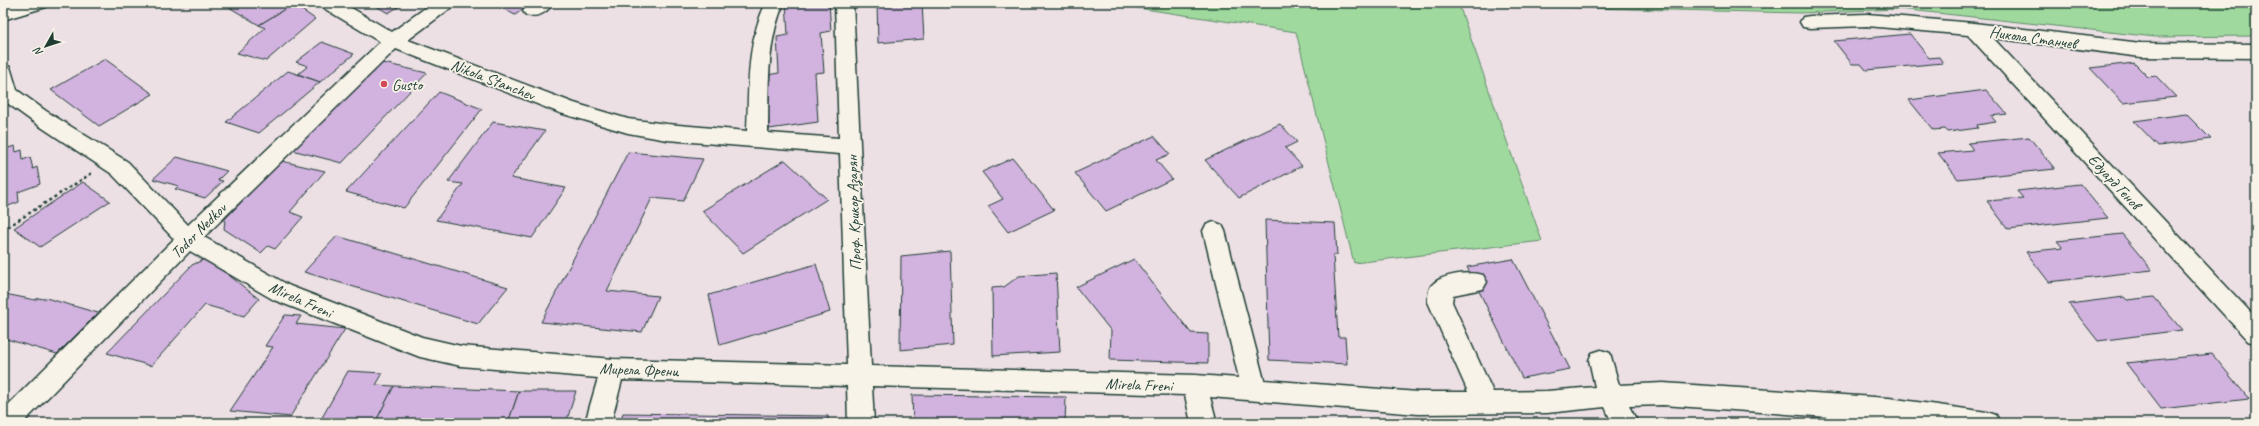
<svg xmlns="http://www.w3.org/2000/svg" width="2259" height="426" viewBox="0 0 2259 426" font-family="Caveat,sans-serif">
	<rect width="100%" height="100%" fill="#ece0e5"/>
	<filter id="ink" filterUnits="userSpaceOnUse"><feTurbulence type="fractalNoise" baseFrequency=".025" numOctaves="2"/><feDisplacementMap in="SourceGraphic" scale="8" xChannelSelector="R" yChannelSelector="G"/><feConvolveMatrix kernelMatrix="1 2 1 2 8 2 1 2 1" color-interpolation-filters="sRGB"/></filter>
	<g filter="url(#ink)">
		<!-- green -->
		<path fill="#a0d99e" stroke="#608b69" d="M1105,3H2256V36L2155,37L1900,9L1800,13L1459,5L1542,241L1354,263L1296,32Z"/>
		<!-- building -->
		<g fill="#d2b2df" stroke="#1f3d34">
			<path d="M121,3H139L123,9Z"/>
			<path d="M222,3H291L293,4L259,25Z"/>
			<path d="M371,3H405L388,13Z"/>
			<path d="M493,3H532L515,15Z"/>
			<path d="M786,3H829L831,31L821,33L824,72L815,73L818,122L769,129L767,75L779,73L777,37L788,35Z"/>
			<path d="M877,3H922L924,39L878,43Z"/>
			<path d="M293,4L315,19L266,61L237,53L265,28L259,25Z"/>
			<path d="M1910,34L1929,58L1939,57L1943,63L1866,70L1861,64H1852L1834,41Z"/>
			<path d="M322,42L354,54L320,82L298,74L308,66L296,62Z"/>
			<path d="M105,59L153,94L99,126L51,90Z"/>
			<path d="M379,62L427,73L342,163L292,150Z"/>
			<path d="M2134,63L2148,77L2156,76L2176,97L2123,103L2090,68Z"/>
			<path d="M288,71L320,82L259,133L226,122Z"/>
			<path d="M1986,90L2007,114L1991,116L1996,122L1977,125L1978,128L1948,132L1945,129L1933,130L1909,100Z"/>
			<path d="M439,92L482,109L404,208L346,192Z"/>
			<path d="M2186,114L2211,139L2158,146L2134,121Z"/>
			<path d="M493,122L545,131L511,178L566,188L532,238L436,220L463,184L448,182Z"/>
			<path d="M1280,124L1297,142L1285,148L1302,166L1239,198L1205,160Z"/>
			<path d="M1154,136L1170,154L1156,160L1172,179L1106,211L1075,173Z"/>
			<path d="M2029,137L2055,169L1958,179L1938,153L1973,150L1968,143Z"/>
			<path d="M6,139L8,148L15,146L16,152L22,150L23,160L30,157L33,169L37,167L40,184L18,192L19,202L3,208V141Z"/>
			<path d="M628,152L703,159L683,201L652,198L607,291L658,296L642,332L541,322Z"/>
			<path d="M177,157L227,171L218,180L223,181L205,198L175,189L179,186L153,179Z"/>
			<path d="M1013,158L1054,210L1008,232L988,206L1003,199L982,172Z"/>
			<path d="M785,160L827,199L743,253L702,211Z"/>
			<path d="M281,161L325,171L290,212L303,217L275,249L268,246L261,253L224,229L225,219Z"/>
			<path d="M83,182L110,201L40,247L14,228Z"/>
			<path d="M2080,184L2108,218L2008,229L1987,201L2023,198L2017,191Z"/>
			<path d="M1265,220L1335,223L1337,255H1333L1338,337H1345L1347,364L1269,360Z"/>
			<path d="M2122,234L2152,270L2049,282L2026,252L2063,248L2057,241Z"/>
			<path d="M337,236L508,287L478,324L304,272Z"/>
			<path d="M950,251L953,345L900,350L901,256Z"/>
			<path d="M207,258L259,299L244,316L205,305L151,366L107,353L192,265Z"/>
			<path d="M1134,259L1191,333L1208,334V363L1110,360L1111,331L1076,287Z"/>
			<path d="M1513,259L1570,369L1522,378L1467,267Z"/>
			<path d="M816,264L830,312L720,345L709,295Z"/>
			<path d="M1056,273L1060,352L993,356L992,288L1004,287L1019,276Z"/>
			<path d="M5,294L35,300L38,298L44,299L46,298L98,313L57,354L3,338V296Z"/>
			<path d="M2124,297L2127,300L2154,297L2182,330L2098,341L2069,304Z"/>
			<path d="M285,315L301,316L296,324L345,329L290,417L230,411L273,347L265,346Z"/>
			<path d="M2212,354L2249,399L2161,409L2126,363Z"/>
			<path d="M348,371L383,373L376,385L394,386L375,423H319Z"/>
			<path d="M394,386L519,391L508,423H375Z"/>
			<path d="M519,391H576L566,423H508Z"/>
			<path d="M912,395L1066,397L1065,423H913Z"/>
			<path d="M623,413L828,416L829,423H620Z"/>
		</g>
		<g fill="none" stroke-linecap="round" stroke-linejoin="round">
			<defs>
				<g id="minor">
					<path d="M18,3H48L46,7L3,20V7Z"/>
					<path d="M320,3H343L392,32L432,3H454L452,7L408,40L574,103L628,119L667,124L747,131C749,88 746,43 766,3H784C766,43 769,89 768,133L839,138L835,3H853L871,366L1195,375L1239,378L1203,231L1206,225L1214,222L1222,225L1225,231L1264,380L1418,392H1468L1428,302C1428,296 1428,291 1431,286C1440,274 1470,271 1483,275L1487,282L1483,289L1453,295L1452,302L1493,392L1547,391L1595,387L1589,360L1592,353L1601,350L1610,353L1619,385L1663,383L1889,398L1987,412L1996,415L2000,423H1911L1663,405L1629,406L1638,423H1612L1605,407L1547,413L1418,414L1210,397L1217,423H1191L1185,395L872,386L874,423H848L847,386L622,380L611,423H585L598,378L461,366L420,357L274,300L190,251L23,423H3V410L174,239L112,174L32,121L3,100V65L10,67L17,90L46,111L128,162L188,225L380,42L322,7ZM396,49L560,113L628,133L667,140L840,154L847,365L613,359L461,346L422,337L290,286L204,237Z"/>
					<path d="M531,3H553C547,13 537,18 526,15L523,11Z"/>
					<path d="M1867,14L1974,23L2141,43L2256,44V58L2141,57L1993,38L2256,318V344L2248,341L1968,35L1867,26L1810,28L1803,27L1800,22L1803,17L1810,16Z"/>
				</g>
			</defs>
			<!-- minor casing -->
			<use href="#minor" stroke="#1f3d34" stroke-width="3"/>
			<!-- path -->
			<path stroke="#1f3d34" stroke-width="2.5" stroke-dasharray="3 3" stroke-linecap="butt" d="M3,230L92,173"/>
			<!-- minor -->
			<use href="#minor" fill="#f7f3e8" fill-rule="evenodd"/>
		</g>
	</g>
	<!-- markers -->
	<circle fill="#d1495b" stroke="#f7f3e8" stroke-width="1.5" cx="384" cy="84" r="4"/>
	<g text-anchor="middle" stroke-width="3.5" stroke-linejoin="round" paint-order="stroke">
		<!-- street labels -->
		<g font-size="16" fill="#1f3d34" stroke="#f7f3e8">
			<text transform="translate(2033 37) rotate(8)" y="6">Никола Станчев</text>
			<text transform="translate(493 79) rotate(21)" y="6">Nikola Stanchev</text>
			<text transform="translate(2115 181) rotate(47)" y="6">Едуард Генов</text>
			<text transform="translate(853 213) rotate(-92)" y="6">Проф. Крикор Азарян</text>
			<text transform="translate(198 230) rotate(-45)" y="6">Todor Nedkov</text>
			<text transform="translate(301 299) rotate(24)" y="6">Mirela Freni</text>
			<text transform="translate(639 369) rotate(2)" y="6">Мирела Френи</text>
			<text transform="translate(1139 384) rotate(2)" y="6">Mirela Freni</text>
		</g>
		<!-- poi labels -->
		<g font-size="16" fill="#1f3d34" stroke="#f7f3e8" text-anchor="start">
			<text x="392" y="90">Gusto</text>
		</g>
	</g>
	<!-- margin -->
	<rect width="2259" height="426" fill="none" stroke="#f7f3e8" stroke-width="16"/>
	<rect x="8" y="8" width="2243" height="410" fill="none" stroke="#1f3d34" stroke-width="1.5" filter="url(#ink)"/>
	<!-- north arrow -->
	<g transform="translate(46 46) rotate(231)" stroke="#f7f3e8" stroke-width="3" paint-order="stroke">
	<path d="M0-3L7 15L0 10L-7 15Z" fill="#1f3d34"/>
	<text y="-6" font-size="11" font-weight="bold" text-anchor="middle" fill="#1f3d34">N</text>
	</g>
</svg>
